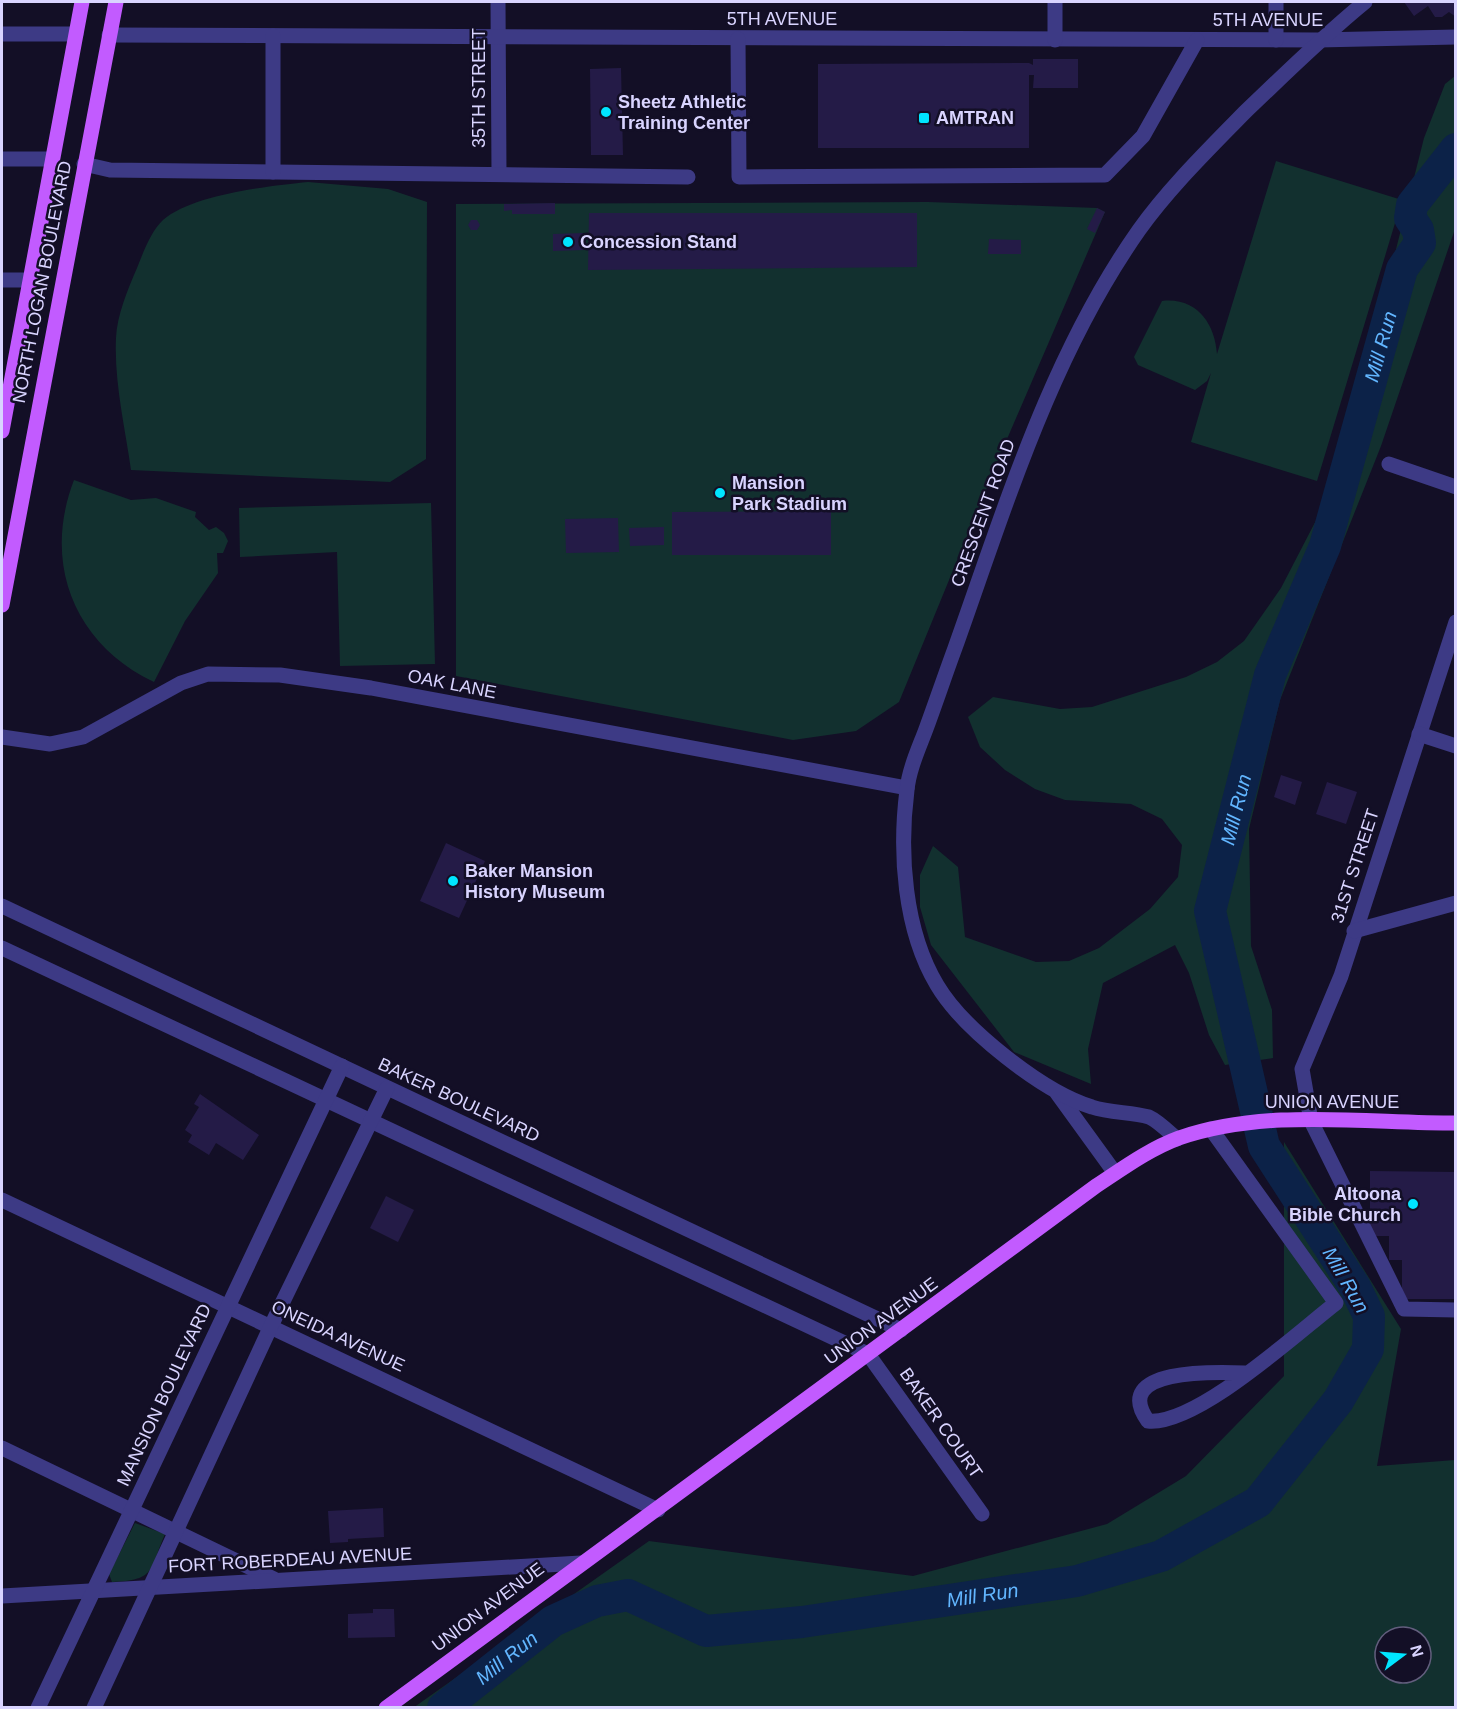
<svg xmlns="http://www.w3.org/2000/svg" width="1457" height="1709" viewBox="0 0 1457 1709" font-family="Helvetica,sans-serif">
	<rect width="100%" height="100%" fill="#130f26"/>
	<!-- green -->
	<g fill="#12302f" fill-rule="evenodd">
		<path d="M1455,76V229L1381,446L1280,700L1249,829L1251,946L1272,1010L1273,1058L1225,1065L1209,1035L1189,973L1175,945L1103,983L1088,1049L1091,1084L1014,1052L931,945L920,907V875L933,846L958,867L965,937L1036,962L1069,961L1099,948L1150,909L1178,877L1182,845L1162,819L1131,804L1065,800L1035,789L1005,770L980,747L968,717L993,697L1060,709L1092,707L1186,677L1217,662L1244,641L1281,588L1324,505L1382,305L1424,138L1445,84Z"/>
		<path d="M1276,161L1402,200L1317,481L1191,442L1211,373L1207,381L1195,390L1138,365L1134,357L1162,301C1197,297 1215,324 1217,354Z"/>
		<path d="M308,182L388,189L427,202L426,459L390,482L131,470C125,427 114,382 116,338C117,315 128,289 137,268C143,253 151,231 163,220C193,194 270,186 308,182Z"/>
		<path d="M928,202L1097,208L1105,212L1004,446L899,702L856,731L793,740L456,676V204Z"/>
		<path d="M74,480L131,500L156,498L196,512L195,517L209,530L216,527L224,533L228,541L223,553H217L218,573L185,621L154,682C74,644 42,563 74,480Z"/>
		<path d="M431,503L435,664L340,666L337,552L240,557L239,508Z"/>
		<path d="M1284,1142L1401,1329L1377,1466L1455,1460V1707L413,1708L649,1541L913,1576L1107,1524L1186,1476L1284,1376ZM1385,1637H1421V1673H1385Z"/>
		<path d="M135,1523L165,1534C149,1571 156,1580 112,1582L109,1574Z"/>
	</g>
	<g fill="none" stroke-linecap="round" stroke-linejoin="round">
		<!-- river -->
		<path stroke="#0c2248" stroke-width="32" id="s1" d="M443,1708L553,1621L597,1601L628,1595L706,1631L802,1622L1077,1581L1161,1556L1258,1502L1338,1401L1368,1349L1369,1316L1355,1287L1264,1146L1210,911L1270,675L1325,546L1402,269L1420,243L1418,230L1410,218L1412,205L1456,149"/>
	</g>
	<!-- building -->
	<g fill="#241b47">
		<path d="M1404,2H1456V17L1449,12L1442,17H1435L1428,6L1414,16Z"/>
		<path d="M1033,59H1078V88H1033L1034,75H1029V148H818V64L1029,63L1033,65Z"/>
		<path d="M621,68L623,155H591L590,69Z"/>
		<path d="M555,203V214H512V210L504,211V204Z"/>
		<path d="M1097,208L1105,212L1095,233L1087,229Z"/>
		<path d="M589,213H917V267L588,270Z"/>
		<path d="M471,220H477L480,225L477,230H471L468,225Z"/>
		<path d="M584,233V250L553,251V234Z"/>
		<path d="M989,239L1021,240V254H988Z"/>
		<path d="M831,511V555H672V512Z"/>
		<path d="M618,518L619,552L566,553L565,519Z"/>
		<path d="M664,527V545L630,546L629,528Z"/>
		<path d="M1281,775L1302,782L1295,805L1274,797Z"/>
		<path d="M1327,782L1357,792L1346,824L1316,814Z"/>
		<path d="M446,843L485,861L459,918L420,901Z"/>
		<path d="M200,1094L259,1135L243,1160L216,1143L209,1155L188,1142L192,1135L185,1130L199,1107L194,1104Z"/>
		<path d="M1370,1171L1456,1172V1299H1402V1260H1389V1236H1370Z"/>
		<path d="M386,1196L414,1210L398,1242L370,1228Z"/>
		<path d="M383,1508L384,1537L348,1539V1542L330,1543L328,1511Z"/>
		<path d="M373,1609H394L395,1637L348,1638V1614L373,1613Z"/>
	</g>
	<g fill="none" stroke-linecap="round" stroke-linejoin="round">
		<!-- minor -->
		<g stroke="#3d3a85" stroke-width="15">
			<path d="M498,2L499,174"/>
			<path d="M2,34H76"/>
			<path d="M109,35L1318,40L1456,37"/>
			<path d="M738,39L739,177L1105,175L1143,136L1197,40"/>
			<path d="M1055,40V2"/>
			<path d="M1276,40V2"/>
			<path d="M2,159H52"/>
			<path d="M84,164L110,170L688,177"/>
			<path d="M273,172V36"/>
			<path d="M2,280H29"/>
			<path d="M1389,464L1456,487"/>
			<path d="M1456,622L1341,976L1302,1069L1311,1121L1404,1309L1456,1310"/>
			<path d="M1419,734L1456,746"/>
			<path d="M2,737L50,744L83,737L181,683L208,674L280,675L371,688L907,788"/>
			<path d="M2,906L901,1330"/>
			<path d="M1354,931L1456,903"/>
			<path d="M2,948L868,1354L982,1514"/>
			<path d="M1057,1093L1115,1173"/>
			<path d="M1211,1129L1336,1303C1296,1334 1196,1426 1148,1421C1109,1367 1219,1372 1246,1373"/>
			<path d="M1177,1139C1169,1132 1158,1121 1149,1117C1131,1112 1110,1113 1092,1107C1043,1092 963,1029 937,985C904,930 899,852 907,790C909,769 919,748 926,729C936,702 945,675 955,648C1006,505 1051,355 1139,230C1169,188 1208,150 1244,113C1284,75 1322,37 1365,2"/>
			<path d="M2,1200L658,1510"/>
			<path d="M2,1448L274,1579"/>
			<path d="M2,1596L581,1563"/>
			<path d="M38,1708L342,1066"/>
			<path d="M94,1708L271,1326L387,1088"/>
		</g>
		<!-- major -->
		<g stroke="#c25bff" stroke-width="15">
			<path d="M2,431L82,2"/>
			<path d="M2,605L116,2"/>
			<path d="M386,1708L1096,1186C1122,1169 1149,1149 1179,1138C1267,1108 1364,1123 1456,1123"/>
		</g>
	</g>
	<!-- markers -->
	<g fill="#00e5ff" stroke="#130f26" stroke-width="2">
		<circle cx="606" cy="112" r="6"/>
		<rect x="918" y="112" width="12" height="12" rx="3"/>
		<circle cx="568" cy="242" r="6"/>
		<circle cx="720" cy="493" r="6"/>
		<circle cx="453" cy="881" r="6"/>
		<circle cx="1413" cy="1204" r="6"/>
	</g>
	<g text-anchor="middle" stroke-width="5" stroke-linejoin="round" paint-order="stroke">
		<!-- street labels -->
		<g font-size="18" fill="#d9d4ff" stroke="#130f26">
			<text x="782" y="25">5TH AVENUE</text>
			<text x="1268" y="26">5TH AVENUE</text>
			<text transform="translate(479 88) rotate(-90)" y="6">35TH STREET</text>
			<text transform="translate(42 282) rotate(-79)" y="6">NORTH LOGAN BOULEVARD</text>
			<text transform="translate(983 513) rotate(-70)" y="6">CRESCENT ROAD</text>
			<text transform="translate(452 684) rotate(11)" y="6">OAK LANE</text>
			<text transform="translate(1355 866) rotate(-72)" y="6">31ST STREET</text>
			<text transform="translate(459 1100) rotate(25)" y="6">BAKER BOULEVARD</text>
			<text x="1332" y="1108">UNION AVENUE</text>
			<text transform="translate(881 1321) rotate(-36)" y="6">UNION AVENUE</text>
			<text transform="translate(338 1336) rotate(25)" y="6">ONEIDA AVENUE</text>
			<text transform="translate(164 1395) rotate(-65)" y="6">MANSION BOULEVARD</text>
			<text transform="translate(941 1423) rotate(55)" y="6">BAKER COURT</text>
			<text transform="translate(290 1560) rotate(-3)" y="6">FORT ROBERDEAU AVENUE</text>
			<text transform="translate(488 1607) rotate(-37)" y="6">UNION AVENUE</text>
		</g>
		<!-- poi labels -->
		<g font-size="18" font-weight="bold" fill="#d9d4ff" stroke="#130f26" text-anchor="start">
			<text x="618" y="108">Sheetz Athletic<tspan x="618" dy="21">Training Center</tspan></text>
			<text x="936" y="124">AMTRAN</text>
			<text x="580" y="248">Concession Stand</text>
			<text x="732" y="489">Mansion<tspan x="732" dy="21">Park Stadium</tspan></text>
			<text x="465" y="877">Baker Mansion<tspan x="465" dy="21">History Museum</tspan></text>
			<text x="1401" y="1200" text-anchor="end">Altoona<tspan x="1401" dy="21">Bible Church</tspan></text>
		</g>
		<!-- water labels -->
		<g font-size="20" font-style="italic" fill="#62b6ff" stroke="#130f26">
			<text dy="7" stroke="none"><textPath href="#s1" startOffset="2133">Mill Run</textPath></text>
			<text dy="7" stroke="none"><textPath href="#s1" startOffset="1647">Mill Run</textPath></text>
			<text transform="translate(1346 1280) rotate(60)" y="7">Mill Run</text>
			<text dy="7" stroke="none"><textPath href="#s1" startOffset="585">Mill Run</textPath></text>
			<text dy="7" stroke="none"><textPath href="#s1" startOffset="81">Mill Run</textPath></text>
		</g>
	</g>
	<!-- border -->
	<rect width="1457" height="1709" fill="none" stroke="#d9d4ff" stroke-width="6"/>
	<!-- north arrow -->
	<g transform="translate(1403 1655) rotate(74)"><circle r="28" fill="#130f26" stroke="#625e7d" stroke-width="1.5"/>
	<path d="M0-4.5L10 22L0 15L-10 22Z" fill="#00e5ff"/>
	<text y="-9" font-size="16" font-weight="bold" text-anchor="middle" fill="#d9d4ff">N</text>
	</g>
</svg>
